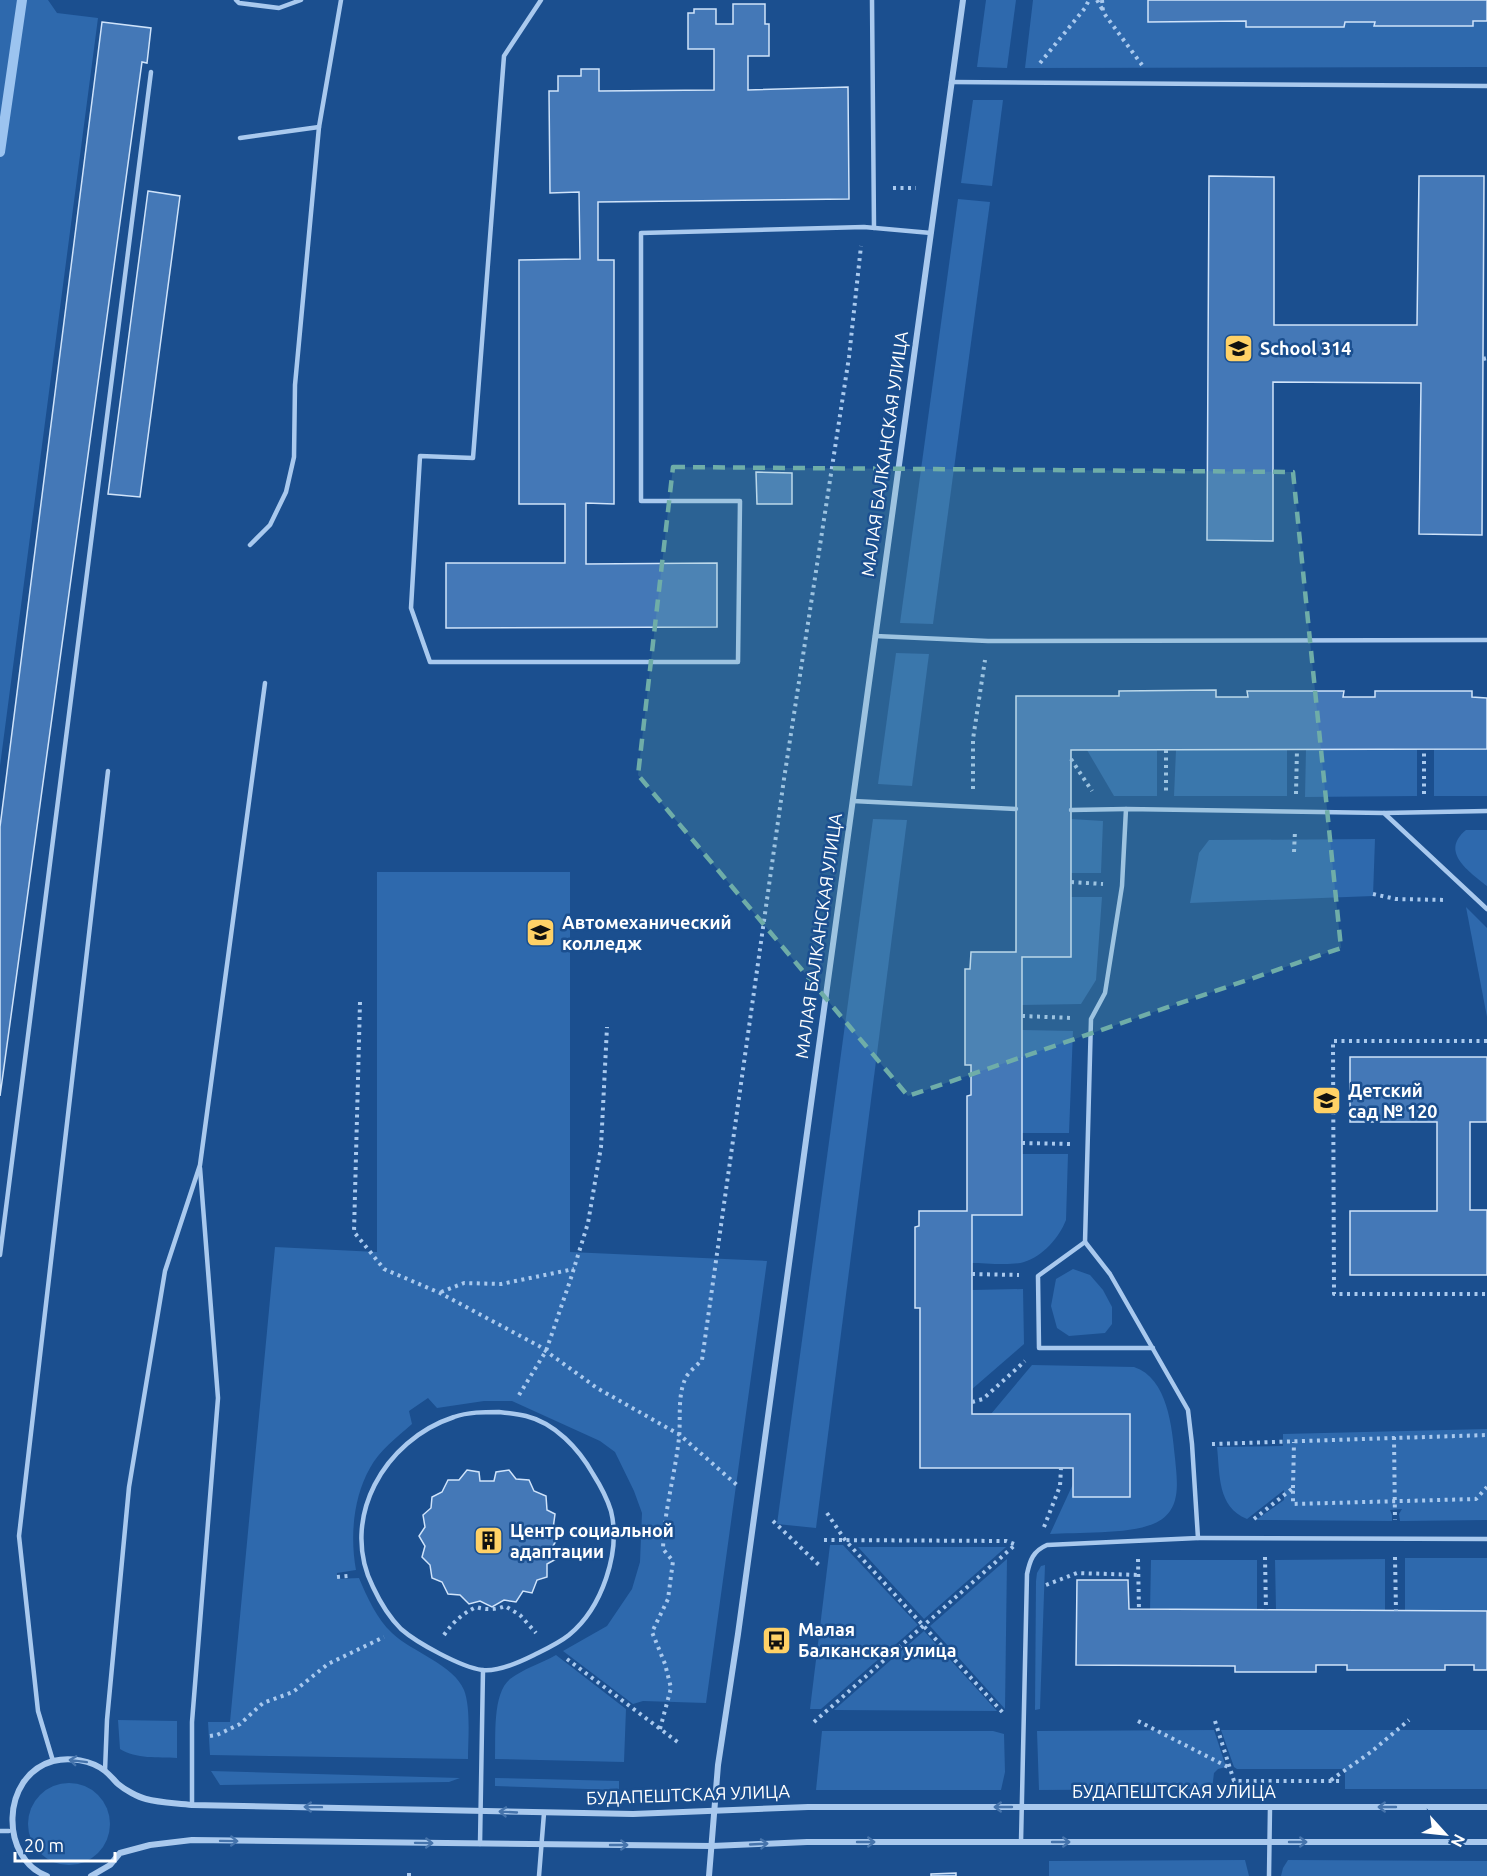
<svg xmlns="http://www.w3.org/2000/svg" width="1487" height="1876" viewBox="0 0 1487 1876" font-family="Ubuntu,sans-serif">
	<rect width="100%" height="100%" fill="#1b4f8f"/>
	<!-- green -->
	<g fill="#2e69ad">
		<path d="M0,0H48L57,13L98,18L0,766Z"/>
		<path d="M986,0H1016L1007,68L977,67Z"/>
		<path d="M1033,0H1148V22H1375V26H1472L1473,21H1487V67L1025,68Z"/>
		<path d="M973,100H1003L992,186L961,183Z"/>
		<path d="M958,199L990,202L933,624L900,623Z"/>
		<path d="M896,653L929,654L912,786L878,784Z"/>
		<path d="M1157,749V796H1114L1087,750Z"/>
		<path d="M1287,749V796H1174L1176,750Z"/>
		<path d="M1306,749H1417V796L1305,797Z"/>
		<rect x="1434" y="749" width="53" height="47"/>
		<path d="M873,819L907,820L816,1528L777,1524Z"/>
		<path d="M1071,819L1103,821L1101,873H1071Z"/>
		<path d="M1466,830H1487V886C1470,872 1439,852 1466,830Z"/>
		<path d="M1375,839L1373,896L1190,903L1199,853L1209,840Z"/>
		<path d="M377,872H570V1252L767,1261L706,1703L643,1701L633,1704L563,1651L607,1626L632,1589L640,1562L642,1513L634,1491L615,1452L600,1441L512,1401H484L437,1408L428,1398L409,1411L412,1424C397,1437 379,1451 370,1468C353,1498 350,1537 356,1570L337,1573V1579L359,1578C367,1597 377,1619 392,1633C412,1652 454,1665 464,1690C471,1708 468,1740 468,1759L210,1755L208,1722H230L275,1247L377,1252Z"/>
		<path d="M1071,897H1102L1096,980L1081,1004L1022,1005V957H1071Z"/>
		<path d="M1466,907L1487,928V1017Z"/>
		<path d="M1022,1030L1073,1031L1069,1133H1022Z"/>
		<path d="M1022,1154H1068L1066,1220C1059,1238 1043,1256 1024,1262C1012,1266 984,1263 971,1263L972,1215H1022Z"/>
		<path d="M1073,1269L1090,1275L1103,1290L1112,1307V1324L1105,1333L1069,1336L1057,1328L1051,1306L1056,1279Z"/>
		<path d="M1023,1289L1024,1344L971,1390L972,1290Z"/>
		<path d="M1032,1365L1134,1367C1168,1378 1172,1428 1175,1458C1177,1480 1182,1508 1159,1521C1136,1535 1078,1532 1050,1534L1073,1484V1496H1130V1414H991Z"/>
		<path d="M1487,1429V1520L1400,1521L1399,1514L1402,1509L1390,1510L1392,1515V1521L1256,1520L1284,1500V1490L1247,1519C1217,1507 1220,1474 1217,1447L1283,1446V1434Z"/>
		<path d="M830,1545H843L918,1625L821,1709H810Z"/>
		<path d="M858,1547H1006L924,1619Z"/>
		<rect x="1405" y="1558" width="82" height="53"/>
		<path d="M1007,1559L1005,1709L930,1626Z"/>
		<path d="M1385,1559V1611L1276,1610L1275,1560Z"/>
		<path d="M1151,1560H1257V1610H1150Z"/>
		<path d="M1045,1565L1040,1709L1035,1710L1036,1581L1037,1573L1041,1566Z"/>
		<path d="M924,1631L997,1711L834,1710Z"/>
		<path d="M556,1655L626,1709L624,1762L495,1759C496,1737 492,1694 510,1679C523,1669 542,1663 556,1655Z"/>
		<path d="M118,1720L177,1721V1758C158,1757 136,1759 120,1749Z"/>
		<path d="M1214,1730L1226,1767L1218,1769L1214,1773L1212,1789L1039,1790L1037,1731Z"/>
		<path d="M1221,1730H1487V1789H1345V1769H1237L1234,1767Z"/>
		<path d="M822,1731H993L1004,1734L1005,1772L1001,1790H816Z"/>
		<path d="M211,1771L460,1778L449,1782L220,1785Z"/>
		<path d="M495,1778L619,1781V1790L495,1786Z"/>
		<circle cx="69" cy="1824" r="41"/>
		<path d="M1245,1860L1249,1876H1049V1861Z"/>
		<path d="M1288,1860L1487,1861V1876H1281L1283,1868Z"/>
	</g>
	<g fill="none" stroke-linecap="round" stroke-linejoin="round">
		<!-- stream -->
		<path stroke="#9cc4f0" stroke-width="10" d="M0,152L22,0"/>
	</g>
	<!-- building -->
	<g fill="#4478b7" stroke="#cfe3fa" stroke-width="1.5">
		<path d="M1148,0H1487V21H1473V26H1374L1375,22H1345L1344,27H1246V21L1148,22Z"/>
		<path d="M733,4H765V24H769V56H748V90L848,87L849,199L598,202V260H614V504L586,503V564L717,563V627L446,628V563H565V504H519V260L580,259L579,192L550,193L549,91H558V76H581V69H599V91L714,90V49H688V13H694V9H716V24H733Z"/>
		<path d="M102,22L151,28L147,63L142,62L0,1096V827Z"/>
		<path d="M1209,176L1274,177V325H1417L1419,176H1484L1482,535L1419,534L1421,383L1273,382V541L1207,540Z"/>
		<path d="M148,191L180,196L140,497L108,494Z"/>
		<path d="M756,472L792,473V504H757Z"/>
		<path d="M1216,690V697H1248L1247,691H1344L1343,697H1375V691H1472V697L1487,698V749L1071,750V957H1022V1215H972V1414H1130V1497H1073V1468H920V1308H915V1227L919,1226V1211H967V1096L971,1095V1065H965V969H970L971,952H1016V696H1119V691Z"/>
		<path d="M1350,1057H1487V1122H1470V1210H1487V1275H1350V1211H1437V1122H1350Z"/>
		<path d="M467,1470L479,1472L480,1481H494L496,1472L509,1470L516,1479L529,1480L534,1491L546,1496L547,1510L555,1514L553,1529L559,1536L553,1546L556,1559L547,1564V1577L537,1580L532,1593L523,1591L516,1602L504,1600L492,1607L480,1601L469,1604L460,1595L448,1594L442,1582L432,1578L430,1565L422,1557L425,1546L419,1536L425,1527L423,1515L431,1508L432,1497L442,1492L448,1480H459Z"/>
		<path d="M1077,1580H1128L1129,1609L1487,1611V1670H1474V1665H1445V1670H1347V1665H1316V1672H1235V1666L1076,1665Z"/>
		<path d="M956,1873V1876H931V1874Z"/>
	</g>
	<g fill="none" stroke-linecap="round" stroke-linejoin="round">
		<!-- path -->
		<g stroke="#a9c9ee" stroke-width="4" stroke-dasharray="3 4.5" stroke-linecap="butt">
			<path d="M1097,0L1102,9"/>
			<path d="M1102,0L1103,12L1142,65"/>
			<path d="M1040,63L1085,8L1089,0"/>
			<path d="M893,188H916"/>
			<path d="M1483,359L1487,358"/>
			<path d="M1166,750V791"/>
			<path d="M1071,759L1092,791"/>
			<path d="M973,789V739L985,660"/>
			<path d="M1296,794L1297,749"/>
			<path d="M1424,794V749"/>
			<path d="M1294,852L1295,831"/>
			<path d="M1071,882L1103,884"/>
			<path d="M1373,894L1396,899L1447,900"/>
			<path d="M360,1002L354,1232L384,1269L440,1293L539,1346L597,1388L680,1435L738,1486"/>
			<path d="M1022,1016L1072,1018"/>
			<path d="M1487,1041H1333L1334,1294H1487"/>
			<path d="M1022,1143L1070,1144"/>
			<path d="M972,1274L1019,1275"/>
			<path d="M441,1292L464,1283L501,1284L574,1269"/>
			<path d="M519,1395L546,1351L570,1281L588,1223L601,1147L607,1027"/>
			<path d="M972,1402L983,1399L1025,1361"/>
			<path d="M1394,1437L1395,1520"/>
			<path d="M1212,1444L1487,1435"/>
			<path d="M1293,1488L1294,1442"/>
			<path d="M827,1513L845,1540L1005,1715"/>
			<path d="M1254,1519L1293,1488V1504L1476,1499L1487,1487"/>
			<path d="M773,1521L820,1566"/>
			<path d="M1044,1527L1060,1486L1061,1468"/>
			<path d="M824,1540L1006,1541L1017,1545"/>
			<path d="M1265,1557L1266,1610"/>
			<path d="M1395,1557L1396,1611"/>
			<path d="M1138,1559L1139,1610"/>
			<path d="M337,1577L348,1576"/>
			<path d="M1046,1585L1077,1573L1139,1575"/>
			<path d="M444,1635C453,1622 462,1614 476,1607C486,1610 495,1610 505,1606L520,1615L536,1633"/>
			<path d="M567,1659L679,1743"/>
			<path d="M1138,1721L1230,1768"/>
			<path d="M1215,1721L1234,1781H1341"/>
			<path d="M814,1722L1015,1545"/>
			<path d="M660,1729L671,1688L665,1664L652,1632L668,1599L673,1561L663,1549C664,1511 675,1475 679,1438C681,1418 677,1396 686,1377C690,1371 697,1365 702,1360L784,779L849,357L861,246"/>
			<path d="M210,1736L217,1735L240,1724L263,1703L293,1692L328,1664L384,1637"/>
			<path d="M1331,1780L1371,1752L1409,1720"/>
			<path d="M409,1876V1872"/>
		</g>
		<!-- lane -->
		<g stroke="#a9c9ee" stroke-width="4.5">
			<path d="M236,0L239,3L279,8L301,0"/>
			<path d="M541,0L504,56L473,458L420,456L411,608L430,662H738L740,501H641V233L864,227L931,233"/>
			<path d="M872,0L874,228"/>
			<path d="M951,82L1487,86"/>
			<path d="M240,138L319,127"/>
			<path d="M250,545L270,525L286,492L294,457L295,385L319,127L341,0"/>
			<path d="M875,636L988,641L1487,640"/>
			<path d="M853,801L1016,809"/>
			<path d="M1071,810L1126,809"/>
			<path d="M1384,813L1487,811"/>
			<path d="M1085,1242L1038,1276L1039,1348H1153"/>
			<path d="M0,1255L151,72"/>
			<path d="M499,1412C508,1413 517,1414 526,1416C555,1423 579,1449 593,1474C600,1485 607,1498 611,1511C621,1552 602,1608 569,1635C559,1643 546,1649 534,1655C520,1662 498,1672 482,1670C461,1667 417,1643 401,1629C390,1618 380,1602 373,1587C339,1519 384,1440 454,1417C468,1412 484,1412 499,1412Z"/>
			<path d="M1198,1538L1487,1539"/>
			<path d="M53,1761L38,1711L19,1536L108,771"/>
			<path d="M105,1771L107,1720L129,1487L165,1271L200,1165L265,683"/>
			<path d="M192,1805V1722L218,1398L200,1168"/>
			<path d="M0,1831H9"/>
			<path d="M1021,1842L1027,1574C1030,1560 1033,1551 1047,1545L1198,1538L1192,1444L1188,1410L1110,1274L1085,1242L1091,1019L1105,993L1122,886L1126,809L1384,813L1487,909"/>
			<path d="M480,1844L483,1670"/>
			<path d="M539,1876L544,1813"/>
			<path d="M1269,1876L1270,1807"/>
		</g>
		<!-- street -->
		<g stroke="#a9c9ee" stroke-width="6">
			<path d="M47,1876C0,1859 0,1776 53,1761C70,1757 91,1760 105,1771C110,1775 114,1780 118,1784C125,1790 138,1797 146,1799C160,1803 177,1803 192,1805L633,1814L808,1807H1487"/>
			<path d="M91,1876L110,1865L120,1853L150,1845L192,1840L712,1846L807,1842H1487"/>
			<path d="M709,1876L718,1765L738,1634L963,0"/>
		</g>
	</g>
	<!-- one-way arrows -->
	<defs><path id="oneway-shaft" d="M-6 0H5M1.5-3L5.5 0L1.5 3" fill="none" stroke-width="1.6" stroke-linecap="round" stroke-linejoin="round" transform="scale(1.5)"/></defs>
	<g stroke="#4674ac">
		<use href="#oneway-shaft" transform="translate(78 1761) rotate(-173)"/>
		<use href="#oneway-shaft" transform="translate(313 1807) rotate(-179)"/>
		<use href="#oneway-shaft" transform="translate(1003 1807) rotate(-180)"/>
		<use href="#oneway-shaft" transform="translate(1387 1807) rotate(-180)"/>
		<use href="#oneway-shaft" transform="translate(508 1812) rotate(-177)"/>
		<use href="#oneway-shaft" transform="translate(229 1841) rotate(1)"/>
		<use href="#oneway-shaft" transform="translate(866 1842)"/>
		<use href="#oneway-shaft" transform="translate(1061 1842)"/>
		<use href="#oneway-shaft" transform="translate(1298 1842)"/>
		<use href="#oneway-shaft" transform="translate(424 1843) rotate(1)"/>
		<use href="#oneway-shaft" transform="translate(759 1844) rotate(-3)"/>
		<use href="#oneway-shaft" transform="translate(619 1845)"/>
	</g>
	<!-- marked area -->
	<path fill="#6fada8" fill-opacity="0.2" stroke="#6fada8" stroke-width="4.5" stroke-dasharray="12 8" stroke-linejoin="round" d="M673,467L1293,472L1341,948L908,1096L638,775Z"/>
	<!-- icons -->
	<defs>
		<symbol id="school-square" viewBox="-11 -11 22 22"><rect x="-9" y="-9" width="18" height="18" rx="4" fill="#ffd166" stroke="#1b4f8f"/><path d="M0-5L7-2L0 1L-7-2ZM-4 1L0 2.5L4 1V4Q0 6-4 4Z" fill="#111"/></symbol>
		<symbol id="university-square" viewBox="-11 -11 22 22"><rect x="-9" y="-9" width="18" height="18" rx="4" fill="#ffd166" stroke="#1b4f8f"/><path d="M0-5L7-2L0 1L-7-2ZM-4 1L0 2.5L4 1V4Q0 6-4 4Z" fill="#111"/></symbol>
		<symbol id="building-square" viewBox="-11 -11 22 22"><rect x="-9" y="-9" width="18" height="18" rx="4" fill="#ffd166" stroke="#1b4f8f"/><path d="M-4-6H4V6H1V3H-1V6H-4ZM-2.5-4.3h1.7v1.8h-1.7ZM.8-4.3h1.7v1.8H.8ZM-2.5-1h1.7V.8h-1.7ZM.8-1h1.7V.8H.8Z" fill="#111"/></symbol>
		<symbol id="bus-square" viewBox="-11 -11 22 22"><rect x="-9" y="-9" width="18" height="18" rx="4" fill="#ffd166" stroke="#1b4f8f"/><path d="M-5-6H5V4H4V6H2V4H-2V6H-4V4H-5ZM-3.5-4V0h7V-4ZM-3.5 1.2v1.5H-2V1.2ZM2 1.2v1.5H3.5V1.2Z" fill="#111"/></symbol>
	</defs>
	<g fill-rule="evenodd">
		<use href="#school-square" x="1222" y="332" width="33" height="33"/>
		<use href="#university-square" x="524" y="916" width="33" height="33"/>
		<use href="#school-square" x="1310" y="1084" width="33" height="33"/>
		<use href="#building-square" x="472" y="1524" width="33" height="33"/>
		<use href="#bus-square" x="760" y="1624" width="33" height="33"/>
	</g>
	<g text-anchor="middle" stroke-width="5" stroke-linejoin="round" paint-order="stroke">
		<!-- poi labels -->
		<g font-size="18" font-weight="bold" fill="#fff" stroke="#1b4f8f" text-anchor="start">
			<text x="1260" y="355">School 314</text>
			<text x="562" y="929">Автомеханический<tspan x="562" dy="21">колледж</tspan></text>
			<text x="1348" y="1097">Детский<tspan x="1348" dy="21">сад № 120</tspan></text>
			<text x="510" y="1537">Центр социальной<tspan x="510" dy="21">адаптации</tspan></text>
			<text x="798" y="1636">Малая<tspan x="798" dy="21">Балканская улица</tspan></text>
		</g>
		<!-- street labels -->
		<g font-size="18" fill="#fff" stroke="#1b4f8f">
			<text transform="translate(885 454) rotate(-82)" y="6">МАЛАЯ БАЛКАНСКАЯ УЛИЦА</text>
			<text transform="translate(819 936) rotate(-82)" y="6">МАЛАЯ БАЛКАНСКАЯ УЛИЦА</text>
			<text x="1174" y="1798">БУДАПЕШТСКАЯ УЛИЦА</text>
			<text transform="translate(688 1795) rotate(-2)" y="6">БУДАПЕШТСКАЯ УЛИЦА</text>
		</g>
	</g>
	<!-- north arrow -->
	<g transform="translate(1445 1834) rotate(117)" stroke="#1b4f8f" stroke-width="4.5" paint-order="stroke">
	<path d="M0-4.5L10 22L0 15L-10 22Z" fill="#ffffff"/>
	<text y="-9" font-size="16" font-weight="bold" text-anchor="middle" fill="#ffffff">N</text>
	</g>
	<!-- scale -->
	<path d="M15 1852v9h100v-9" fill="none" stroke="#ffffff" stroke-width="3"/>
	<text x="24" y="1852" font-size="18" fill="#ffffff" stroke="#1b4f8f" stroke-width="4.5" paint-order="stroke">20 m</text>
</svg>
